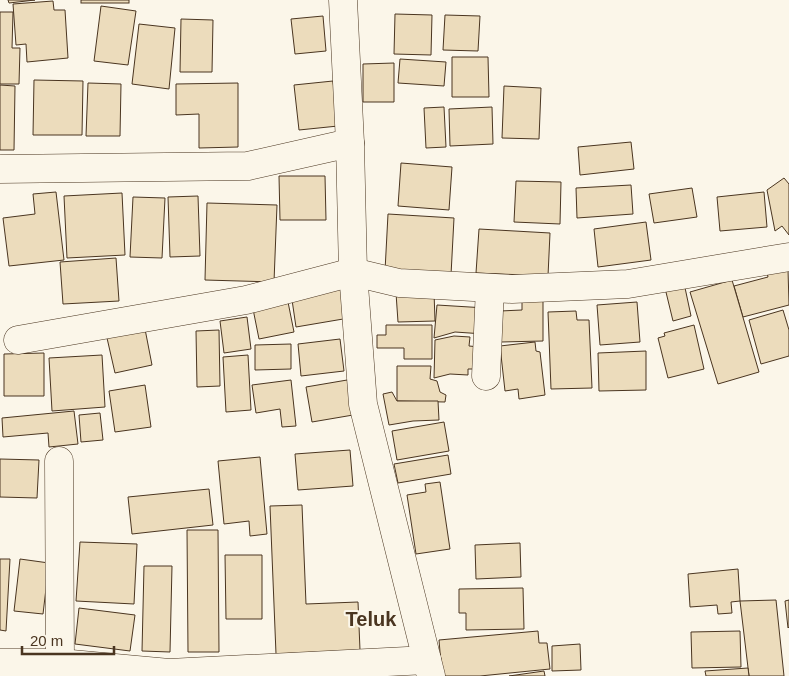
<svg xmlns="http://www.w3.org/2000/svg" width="789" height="676" viewBox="0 0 789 676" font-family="Helvetica,sans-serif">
	<rect width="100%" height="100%" fill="#fbf6e9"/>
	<!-- building -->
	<g fill="#ecdcbc" stroke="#4a3520">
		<path d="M8,0H35L9,3Z"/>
		<rect x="81" y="0" width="48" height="3"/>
		<path d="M53,1L54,10H65L68,58L27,62L26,44L16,45L13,4Z"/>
		<path d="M101,6L136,11L128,65L94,61Z"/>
		<path d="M0,12H13L12,48H20L19,84H0Z"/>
		<path d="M395,14L432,15L431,55L394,54Z"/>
		<path d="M445,15L480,16L478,51L443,50Z"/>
		<path d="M323,16L326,51L295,54L291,19Z"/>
		<path d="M181,19L213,20L212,72H180Z"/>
		<path d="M139,24L175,28L169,89L132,84Z"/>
		<path d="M452,57H488L489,97H452Z"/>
		<path d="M400,59L446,62L444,86L398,83Z"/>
		<path d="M394,63V102H363V64Z"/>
		<path d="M34,80L83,81L82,135H33Z"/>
		<path d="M333,81L338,126L299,130L294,85Z"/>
		<path d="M88,83L121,84L120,136H86Z"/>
		<path d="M238,83V147L199,148V114L176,115V84Z"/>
		<path d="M0,85L15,86L14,150H0Z"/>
		<path d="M504,86L541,88L539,139L502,138Z"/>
		<path d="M444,107L446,147L426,148L424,108Z"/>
		<path d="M492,107L493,144L450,146L449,109Z"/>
		<path d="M631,142L634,169L580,175L578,147Z"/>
		<path d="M401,163L452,167L449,210L398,206Z"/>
		<path d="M279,176H325L326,220H280Z"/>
		<path d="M784,178L789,184V235L782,226L775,231L767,190Z"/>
		<path d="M516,181L561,182L560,224L514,222Z"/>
		<path d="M631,185L633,214L577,218L576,188Z"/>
		<path d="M692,188L697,217L654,223L649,194Z"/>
		<path d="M56,192L64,260L9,266L3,218L35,214L33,194Z"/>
		<path d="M764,192L767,227L720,231L717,197Z"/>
		<path d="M122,193L125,255L67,258L64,196Z"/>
		<path d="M198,196L200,256L170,257L168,197Z"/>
		<path d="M133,197L165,198L162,258L130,257Z"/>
		<path d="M207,203L277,205L274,282L205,280Z"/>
		<path d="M388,214L454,218L451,275L385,271Z"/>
		<path d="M646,222L651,260L598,267L594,229Z"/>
		<path d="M479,229L550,233L548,276L476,273Z"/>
		<path d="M116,258L119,301L63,304L60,262Z"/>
		<path d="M766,268L788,269L789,305L743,317L734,286L768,277Z"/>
		<path d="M732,280L759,372L718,384L690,292Z"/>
		<path d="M684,283L691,316L673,321L665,288Z"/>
		<path d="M344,284L349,318L296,327L291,293Z"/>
		<path d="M434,292L435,321L398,322L396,293Z"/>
		<path d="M522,297H543V341L501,342L500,311L522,310Z"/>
		<path d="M288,302L294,332L259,339L253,309Z"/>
		<path d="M637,302L640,342L600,345L597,305Z"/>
		<path d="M437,305L486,308L484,334L455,332L434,338Z"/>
		<path d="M783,310L789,330V356L761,364L749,320Z"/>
		<path d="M576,311L577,320H589L592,388L551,389L548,312Z"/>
		<path d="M247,317L251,349L224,353L220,321Z"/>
		<path d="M386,325H432V359H404V348H377V335H386Z"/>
		<path d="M694,325L704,369L668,378L658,338L665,336L664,333Z"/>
		<path d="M145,329L152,365L115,373L107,338Z"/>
		<path d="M219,330L220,386L197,387L196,331Z"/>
		<path d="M454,336L470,337L469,346L480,347L478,369H468V375L450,374L434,378L435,340Z"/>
		<path d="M340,339L344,371L301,376L298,344Z"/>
		<path d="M535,342L536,351L540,352L545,395L519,399L518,389L505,391L500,346Z"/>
		<path d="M291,344V369L255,370V345Z"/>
		<path d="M646,351V390L599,391L598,353Z"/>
		<path d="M44,353V396H4V354Z"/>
		<path d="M102,355L105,407L52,411L49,358Z"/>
		<path d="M248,355L251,410L226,412L223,357Z"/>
		<path d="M397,366H431L430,379L437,381L440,392L446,395L445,402L397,401Z"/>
		<path d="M353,379L359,414L312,422L306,387Z"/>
		<path d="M291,380L296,426L282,427L280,409L256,413L252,385Z"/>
		<path d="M145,385L151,427L115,432L109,391Z"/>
		<path d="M392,392L397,401H438L439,420L413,421L389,425L383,394Z"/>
		<path d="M74,411L78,444L49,447L48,433L3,437L2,418Z"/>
		<path d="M100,413L103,440L81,442L79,415Z"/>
		<path d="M444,422L449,451L397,460L392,431Z"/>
		<path d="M350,450L353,486L298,490L295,454Z"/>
		<path d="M448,455L451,474L398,483L394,464Z"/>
		<path d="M260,457L267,534L250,536L249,521L224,524L218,461Z"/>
		<path d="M0,459L39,460L37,498L0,497Z"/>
		<path d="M440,482L450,549L416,554L407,495L426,492L425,484Z"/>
		<path d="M209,489L213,525L132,534L128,497Z"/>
		<path d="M302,505L306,604L358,602L360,650L276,654L270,506Z"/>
		<path d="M187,530H218L219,652H188Z"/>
		<path d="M80,542L137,544L134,604L76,601Z"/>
		<path d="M520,543L521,577L476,579L475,545Z"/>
		<path d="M225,555H262V619H226Z"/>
		<path d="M0,559H10L6,631L0,630Z"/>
		<path d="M20,559L49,563L43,614L14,611Z"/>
		<path d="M144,566H172L170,652L142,651Z"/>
		<path d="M738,569L740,601L731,602L732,613L718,614L717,605L690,607L688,574Z"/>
		<path d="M523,588L524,629L466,630V613H459V589Z"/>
		<path d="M776,600L784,676H749L740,601Z"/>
		<path d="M789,600V627L788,628L785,601Z"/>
		<path d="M79,608L135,615L130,651L75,644Z"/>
		<path d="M538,631L539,643H547L550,669L480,676H442L439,640Z"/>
		<path d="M740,631L741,667L692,668L691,632Z"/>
		<path d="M580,644L581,670L552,671V646Z"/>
		<path d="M748,668L749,676H706L705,671Z"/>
		<path d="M544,671L545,676H509Z"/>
	</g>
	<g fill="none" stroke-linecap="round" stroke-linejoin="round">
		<defs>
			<g id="minor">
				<path d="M343,0L350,143L353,272L363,404L431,676"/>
				<path d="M0,169L248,166L350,143"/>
				<path d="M18,340L246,300L353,272L399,283L512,289L628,284L789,257"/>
				<path d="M486,376L490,288"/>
				<path d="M59,461L60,663"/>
				<path d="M0,663H60L169,673L427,660"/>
			</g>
		</defs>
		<!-- minor casing -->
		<use href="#minor" stroke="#4a3520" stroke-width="29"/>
		<!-- minor -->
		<use href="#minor" stroke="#fbf6e9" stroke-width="28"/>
	</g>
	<g text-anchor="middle" stroke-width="4" stroke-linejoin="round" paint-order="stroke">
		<!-- quarter labels -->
		<g font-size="20" font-weight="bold" fill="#4a3520" stroke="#fbf6e9">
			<text x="371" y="626">Teluk</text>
		</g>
	</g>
	<!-- scale -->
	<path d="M22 646v8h92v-8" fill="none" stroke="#4a3520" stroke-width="2.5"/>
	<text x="30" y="646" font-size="15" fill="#4a3520" stroke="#fbf6e9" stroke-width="4" paint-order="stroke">20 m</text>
</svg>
